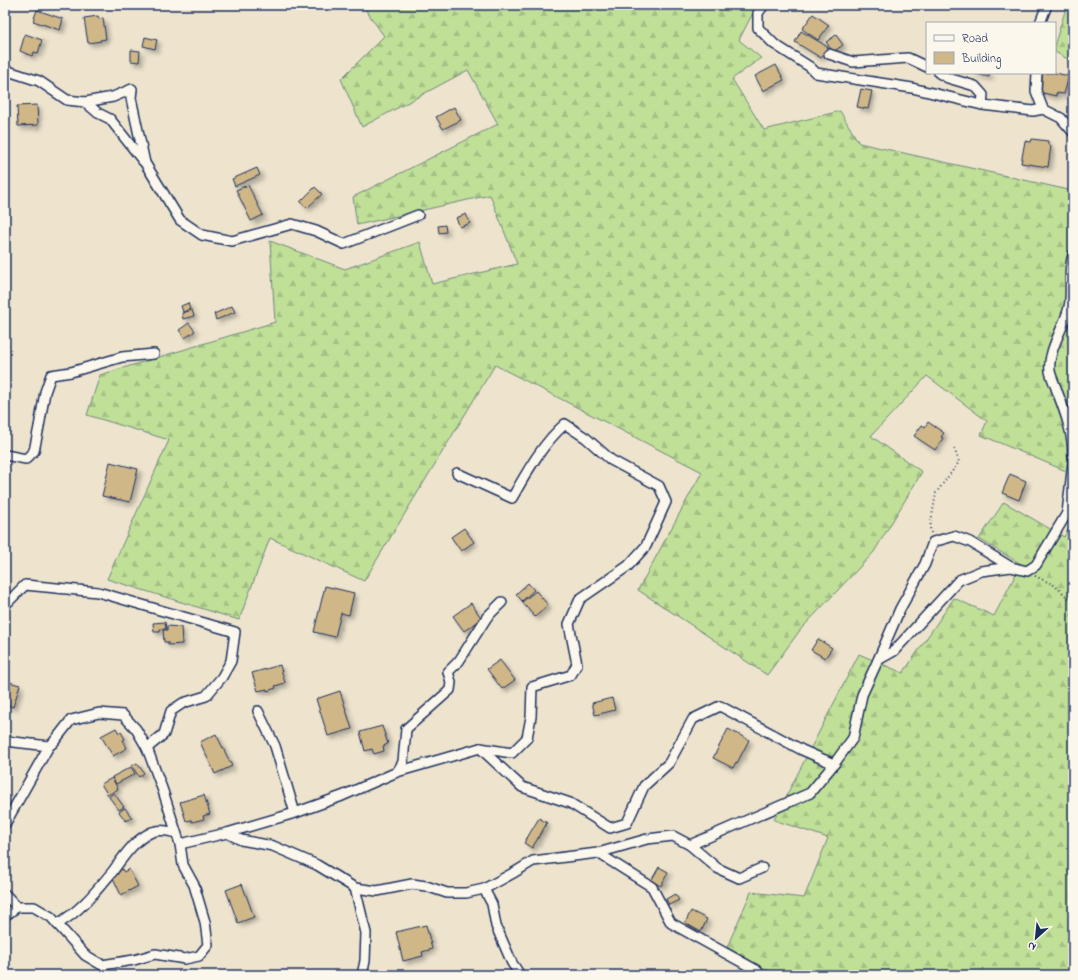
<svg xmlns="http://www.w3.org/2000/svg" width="1078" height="980" viewBox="0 0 1078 980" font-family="'Indie Flower',sans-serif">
	<defs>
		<pattern id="forest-firs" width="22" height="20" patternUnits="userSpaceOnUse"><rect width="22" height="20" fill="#c0df97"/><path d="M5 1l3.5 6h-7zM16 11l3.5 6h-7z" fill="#a4c085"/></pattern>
		<filter id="shadow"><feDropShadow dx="3.5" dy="3.5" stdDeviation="2" flood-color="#0004"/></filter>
	</defs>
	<rect width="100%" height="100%" fill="#eee4ce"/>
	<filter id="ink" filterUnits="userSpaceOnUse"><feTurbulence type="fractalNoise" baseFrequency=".025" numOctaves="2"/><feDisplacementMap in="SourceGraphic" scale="8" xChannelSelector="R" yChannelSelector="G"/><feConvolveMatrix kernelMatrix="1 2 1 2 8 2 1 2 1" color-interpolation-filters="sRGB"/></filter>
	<g filter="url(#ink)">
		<!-- forest -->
		<g fill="url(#forest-firs)" stroke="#6e877a">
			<path d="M362,5H757L739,40L761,58L732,79L764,130L840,111L859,143L1073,191V474L981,435L987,421L927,376L871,436L922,472L874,552L801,629L767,675L638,590L702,472L495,365L364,581L270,538L239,620L107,579L169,440L87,415L100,375L275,322L270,241L345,269L420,242L432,284L517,264L490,195L357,225L353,197L498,124L468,70L362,127L341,79L384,36Z"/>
			<path d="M1067,5H1073V62L1055,52V43Z"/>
			<path d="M1004,502L1064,537L1073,521V975H776L727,947L751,892L804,898L828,838L774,820L859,654L903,673L954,598L994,616L1021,564L979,539Z"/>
		</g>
		<!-- building -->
		<g fill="#d0b787" stroke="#1b2f5e" filter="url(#shadow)">
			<path d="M37,10L63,19L60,30L33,21Z"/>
			<path d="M813,14L829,25L818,40L802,29Z"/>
			<path d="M98,16L99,19L103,18L106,39L100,40L101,41L88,43L84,18Z"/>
			<path d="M801,31L828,47L821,58L795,42Z"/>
			<path d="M25,34L42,40L38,53L34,52L32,56L20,51Z"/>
			<path d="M836,35L843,45L833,52L826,42Z"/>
			<path d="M145,37L157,40L155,49L143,46Z"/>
			<path d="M131,50L140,51L139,62L131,61Z"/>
			<path d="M776,65L784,80L763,91L755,76Z"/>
			<path d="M972,73H990L989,77Z"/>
			<path d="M1043,73H1055L1069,76L1064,94L1056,93V96L1039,92Z"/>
			<path d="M861,89L872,91L868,109L857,107Z"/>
			<path d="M37,105L38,125L18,126L17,106Z"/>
			<path d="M454,107L461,120L443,129L436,117Z"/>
			<path d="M1032,139L1048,141V145L1051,146L1048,167L1021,163L1025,141L1031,142Z"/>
			<path d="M257,168L260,175L235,186L232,179Z"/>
			<path d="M248,185L263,215L251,221L236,190Z"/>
			<path d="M315,187L322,194L307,208L300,202Z"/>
			<path d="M466,214L470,223L460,227L456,218Z"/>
			<path d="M445,225L446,232L439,233L438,226Z"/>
			<path d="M188,303L190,309L183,312L181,306Z"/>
			<path d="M232,306L235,312L216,320L214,314Z"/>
			<path d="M192,310L194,316L183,319L182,313Z"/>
			<path d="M189,323L195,331L185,338L179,330Z"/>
			<path d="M928,422L944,433L941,437L943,438L935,450L914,436L922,425L925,427Z"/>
			<path d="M110,462L138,469L130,502L102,496Z"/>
			<path d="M1010,474L1026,481L1019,500L1002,493Z"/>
			<path d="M464,528L474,542L461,551L451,537Z"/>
			<path d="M528,583L534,590L522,601L516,594Z"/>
			<path d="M325,586L354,593L349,615L341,613L335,637L314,632Z"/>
			<path d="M536,591L548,605L535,617L522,602Z"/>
			<path d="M471,603L482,619L464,631L453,616Z"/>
			<path d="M165,622L166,629H160V632H154L153,623Z"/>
			<path d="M167,626L181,627L182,644L168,645V642H164L163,630H167Z"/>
			<path d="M818,639L832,648L825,658L811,650Z"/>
			<path d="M500,660L515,680L502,689L487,669Z"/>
			<path d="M280,665L285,683L275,686L276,688L267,691V689L258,691L252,673Z"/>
			<path d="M5,681L20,685L13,707L5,704Z"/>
			<path d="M340,691L352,729L328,736L316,699Z"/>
			<path d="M612,698L615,710L595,715L592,703Z"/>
			<path d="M382,726L388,744L383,746L384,751L374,754L372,749L365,751L360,732Z"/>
			<path d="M116,728L119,733L121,732L125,739L123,740L127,748L113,756L101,736Z"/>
			<path d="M728,729L749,740L737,763L736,762L733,768L713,758Z"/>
			<path d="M216,734L232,766L215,774L200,742Z"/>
			<path d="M137,763L144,773L139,777L132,766Z"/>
			<path d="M131,767L135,774L116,784L112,777Z"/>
			<path d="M112,778L118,789L108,795L101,784Z"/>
			<path d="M114,793L124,807L119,810L109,797Z"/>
			<path d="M204,795L210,814L203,816L204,819L192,822V820L186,821L180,802Z"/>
			<path d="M125,808L132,818L126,821L119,812Z"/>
			<path d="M539,818L547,823L532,848L524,843Z"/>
			<path d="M659,867L668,872L661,886L651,881Z"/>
			<path d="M122,869L124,872L129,869L138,886L121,895L113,878L115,877L113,874Z"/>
			<path d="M242,884L254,917L238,923L226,890Z"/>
			<path d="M675,894L679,900L669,905L666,899Z"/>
			<path d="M691,911L707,919L701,932L685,923Z"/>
			<path d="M426,925L432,949L422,952L423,956L403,961L396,932Z"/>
		</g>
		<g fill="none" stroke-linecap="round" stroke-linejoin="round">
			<defs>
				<g id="street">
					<path d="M764,5L758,13V28L774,44L810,67L816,73L912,88L982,105L1033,111L1043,109"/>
					<path d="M1040,23L1047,5"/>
					<path d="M829,54L853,62L908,58L927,67"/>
					<path d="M5,70L39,81L67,100L85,102L113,97L132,89L131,98L145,163L180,220L202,235L232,241L292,224L316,231L344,244L418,215"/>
					<path d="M939,73L948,78L975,86L983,95L982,105"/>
					<path d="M1037,73L1036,91L1043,109L1061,118L1073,132"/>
					<path d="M85,102L98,113L110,119L143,161"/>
					<path d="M1073,255C1067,272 1073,290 1069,307C1065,326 1047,351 1050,371C1051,377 1055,384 1057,391C1065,412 1073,433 1073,456"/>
					<path d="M5,455L26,459L34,451L39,427L45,392L51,375L71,372L122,357L154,354"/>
					<path d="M5,605L25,585L98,592L235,632L231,661L222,677L206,696L183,703L171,711L164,734L147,748L136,729L123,715L99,713L71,720L53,743L49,746L5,741"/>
					<path d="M878,660L894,651L959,580L981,571L1011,567"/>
					<path d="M258,711L275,746L295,813"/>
					<path d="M480,748L522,787L570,803L610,828L627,823L644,786L669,763L693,719L720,706L802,750L834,764"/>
					<path d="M397,772L403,762L406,729L450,690L451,682L448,672L459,661L487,617L502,602"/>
					<path d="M5,824L49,746"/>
					<path d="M227,833L295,813L342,796L397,772L480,748L512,753L527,738L531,717L532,687L571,675L577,664L569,624L580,599L628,566L646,546L666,502L659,486L611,460L586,438L565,424C542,444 527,472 512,498L457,473"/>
					<path d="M180,844L227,833L241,840L273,846L317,865L355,888L377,891L412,884L426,886L447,893H466L484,889L515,872L533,861L598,853L647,839L673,836L690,845L810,793L834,764L853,738L862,695L878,660L900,609L925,564L933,542L954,536L970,542L1011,567L1027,571L1036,565L1067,513L1073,463"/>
					<path d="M690,845L717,868L739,878L762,868"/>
					<path d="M598,853L652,887L671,923L756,970L761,975"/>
					<path d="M355,888L366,933L365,961L362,975"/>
					<path d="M484,889L492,904L496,926L512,963L520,975"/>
					<path d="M5,894L17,907"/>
					<path d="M5,916L17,907H34L51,917L85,955L102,965L134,960L155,954L185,959L199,956L208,945L205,922L194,885L183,865L180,844L163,791L147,748"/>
					<path d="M57,924C80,912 97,890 113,871C124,856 134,840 152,832C160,829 168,831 176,833"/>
				</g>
			</defs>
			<!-- street casing -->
			<use href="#street" stroke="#1b2f5e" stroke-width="12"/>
			<!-- path -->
			<g stroke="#1b2f5e" stroke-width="2" stroke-dasharray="1 3" stroke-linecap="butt">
				<path d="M931,533L930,528L936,493L959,462L954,448"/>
				<path d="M1035,576L1054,585L1073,602"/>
			</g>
			<!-- street -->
			<use href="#street" stroke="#fbf7ec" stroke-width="9"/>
		</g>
	</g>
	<!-- margin -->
	<rect width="1078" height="980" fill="none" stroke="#fbf7ec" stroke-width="20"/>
	<rect x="10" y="10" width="1058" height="960" fill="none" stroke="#1b2f5e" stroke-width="1.5" filter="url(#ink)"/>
	<!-- legend -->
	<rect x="926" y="22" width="130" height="52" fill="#fbf7ec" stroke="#a1a7b3"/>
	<rect x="934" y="35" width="20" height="6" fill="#fbf7ec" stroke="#a1a7b3"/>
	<text x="962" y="42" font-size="12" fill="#1b2f5e">Road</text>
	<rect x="934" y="52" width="20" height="12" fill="#d0b787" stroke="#a1a7b3"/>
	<text x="962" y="62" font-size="12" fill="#1b2f5e">Building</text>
	<!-- north arrow -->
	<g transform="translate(1036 938) rotate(207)" stroke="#fbf7ec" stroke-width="3" paint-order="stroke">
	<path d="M0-3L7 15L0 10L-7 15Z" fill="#1b2f5e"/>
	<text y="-6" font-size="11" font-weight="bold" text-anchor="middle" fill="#1b2f5e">N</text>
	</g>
</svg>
